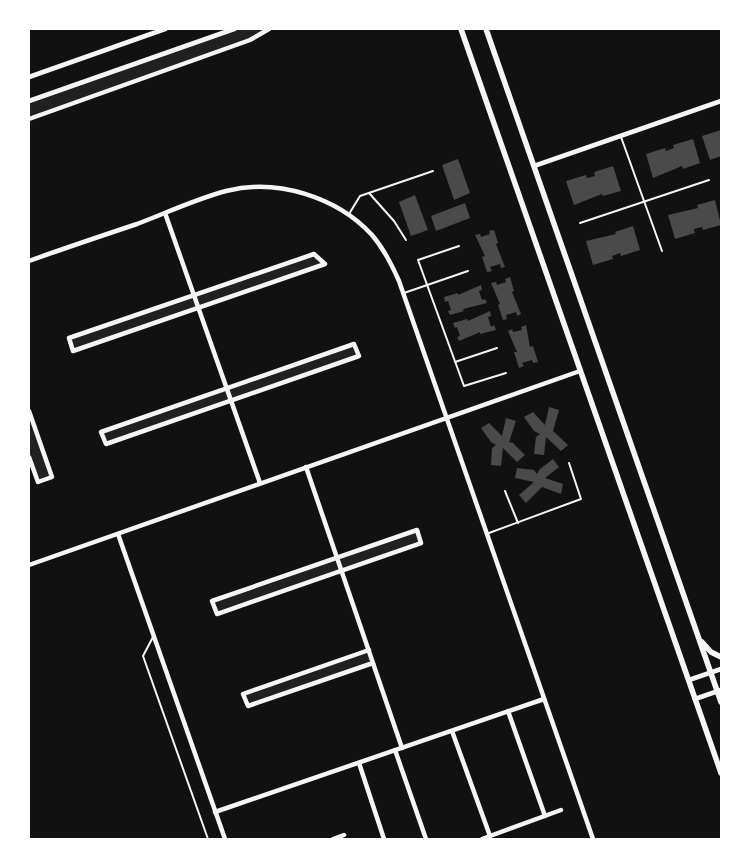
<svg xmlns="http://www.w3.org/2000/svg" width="750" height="868" viewBox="0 0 750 868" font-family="'DejaVu Sans',sans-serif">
	<rect width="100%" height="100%" fill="#111"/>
	<!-- green -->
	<g fill="#202020">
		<path d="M234,29H269L261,35L29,119V101Z"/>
		<path d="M314,254L325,264L73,351L69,338Z"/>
		<path d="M354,344L359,356L106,444L101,432Z"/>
		<path d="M29,411L52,477L38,482L29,457Z"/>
		<path d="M417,530L421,543L217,614L212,601Z"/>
		<path d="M369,650L373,663L248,706L243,694Z"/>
	</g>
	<!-- building -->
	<g fill="#4a4a4a">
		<path d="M721,130V156L710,160L702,136Z"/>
		<path d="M693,139L700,163L683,169L682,166L653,178L646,154L665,148L666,151L674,148L673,145Z"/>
		<path d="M458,159L470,193L454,200L442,165Z"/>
		<path d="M613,166L621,191L603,196L602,194L574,205L566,181L586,175L587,178L595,176L594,172Z"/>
		<path d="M415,195L428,230L411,236L399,202Z"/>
		<path d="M715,200L721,225L703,230L702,227L694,229L695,233L675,239L668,215L698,208L697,205Z"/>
		<path d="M465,203L470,218L436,231L431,216Z"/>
		<path d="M633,226L640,250L621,256L620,253L612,256L613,259L593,265L586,241L616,234L615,232Z"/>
		<path d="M494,230L498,243L496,244L505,267L501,268L500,264L490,267L492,271L487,272L482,257L485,256L475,235L480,234L481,237L490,234L489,231Z"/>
		<path d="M510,277L514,291L512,292L521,314L517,316L516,312L506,315L507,319L503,320L498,305L500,304L491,283L496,282L497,285L506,282L505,279Z"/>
		<path d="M481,285L482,290L479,291L482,300L485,299L487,303L463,309L464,311L450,315L448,311L451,310L448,301L445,302L444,297L458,293V295Z"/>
		<path d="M490,311L491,316L488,317L491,327L494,325L496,330L480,334V332L459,341L457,337L460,336L457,327L455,328L453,323L467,319L468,321Z"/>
		<path d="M526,325L530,347L533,346L538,362L533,363L532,360L522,363L524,366L519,368L514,352H517L508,331L512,329L513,332L522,330L521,327Z"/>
		<path d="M549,407L559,410L553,431L568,445L561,451L546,437L544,455L534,454L536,437L540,434L534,431L524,417L533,412L545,425Z"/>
		<path d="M506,418L516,421L509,442L513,443L525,455L517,462L503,448L501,466L491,465L492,448L496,445L491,442L481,428L489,423L502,436Z"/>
		<path d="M553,459L559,467L545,478L563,484L561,494L542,487L526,503L519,495L534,482L515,478L517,468L534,470L537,474L540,469Z"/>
	</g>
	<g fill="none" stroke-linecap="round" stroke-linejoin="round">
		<!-- service -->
		<g stroke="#f5f5f5" stroke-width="2">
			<path d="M621,137L662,251"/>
			<path d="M369,193L394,221L406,240"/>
			<path d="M349,214L360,196L433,171"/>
			<path d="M580,223L709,180"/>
			<path d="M459,246L418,260L464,386L506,373"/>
			<path d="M404,293L468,271"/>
			<path d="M455,362L497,348"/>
			<path d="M505,491L518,523"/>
			<path d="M489,533L581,499L569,463"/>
			<path d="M153,637L143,656L208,839"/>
		</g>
		<!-- minor -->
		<g stroke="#f5f5f5" stroke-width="4.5">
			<path d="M29,119L250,40L269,29"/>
			<path d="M534,166L721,101"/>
			<path d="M165,213L260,483"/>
			<path d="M314,254L325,264L73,351L69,338Z"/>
			<path d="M29,261C65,248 101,236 137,224C166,213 196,199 226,191C277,178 337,197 372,235C384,249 392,265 399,281L593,839"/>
			<path d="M354,344L359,356L106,444L101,432Z"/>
			<path d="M29,411L52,477L38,482L29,457"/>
			<path d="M306,467L402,748"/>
			<path d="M417,530L421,543L217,614L212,601Z"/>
			<path d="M118,534L225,839"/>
			<path d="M29,565L580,371"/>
			<path d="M369,650L243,694L248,706L373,663"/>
			<path d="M508,711L545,816"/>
			<path d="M452,731L490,836"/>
			<path d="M395,750L426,839"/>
			<path d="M359,763L384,839"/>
			<path d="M215,812L544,699"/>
			<path d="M333,839L344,835"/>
			<path d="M482,839L561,810"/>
		</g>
		<!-- tertiary -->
		<g stroke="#f5f5f5" stroke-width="5">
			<path d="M29,77L165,29"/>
			<path d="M29,101L234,29"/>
			<path d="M689,680L721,669"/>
			<path d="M695,699L721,690"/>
		</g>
		<!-- secondary -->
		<g stroke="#f5f5f5" stroke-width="5.5">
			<path d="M461,29L721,773"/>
			<path d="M486,29L721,702"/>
			<path d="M702,642L711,652L721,657"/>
		</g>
	</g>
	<!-- border -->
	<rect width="750" height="868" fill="none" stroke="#ffffff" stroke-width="60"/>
</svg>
